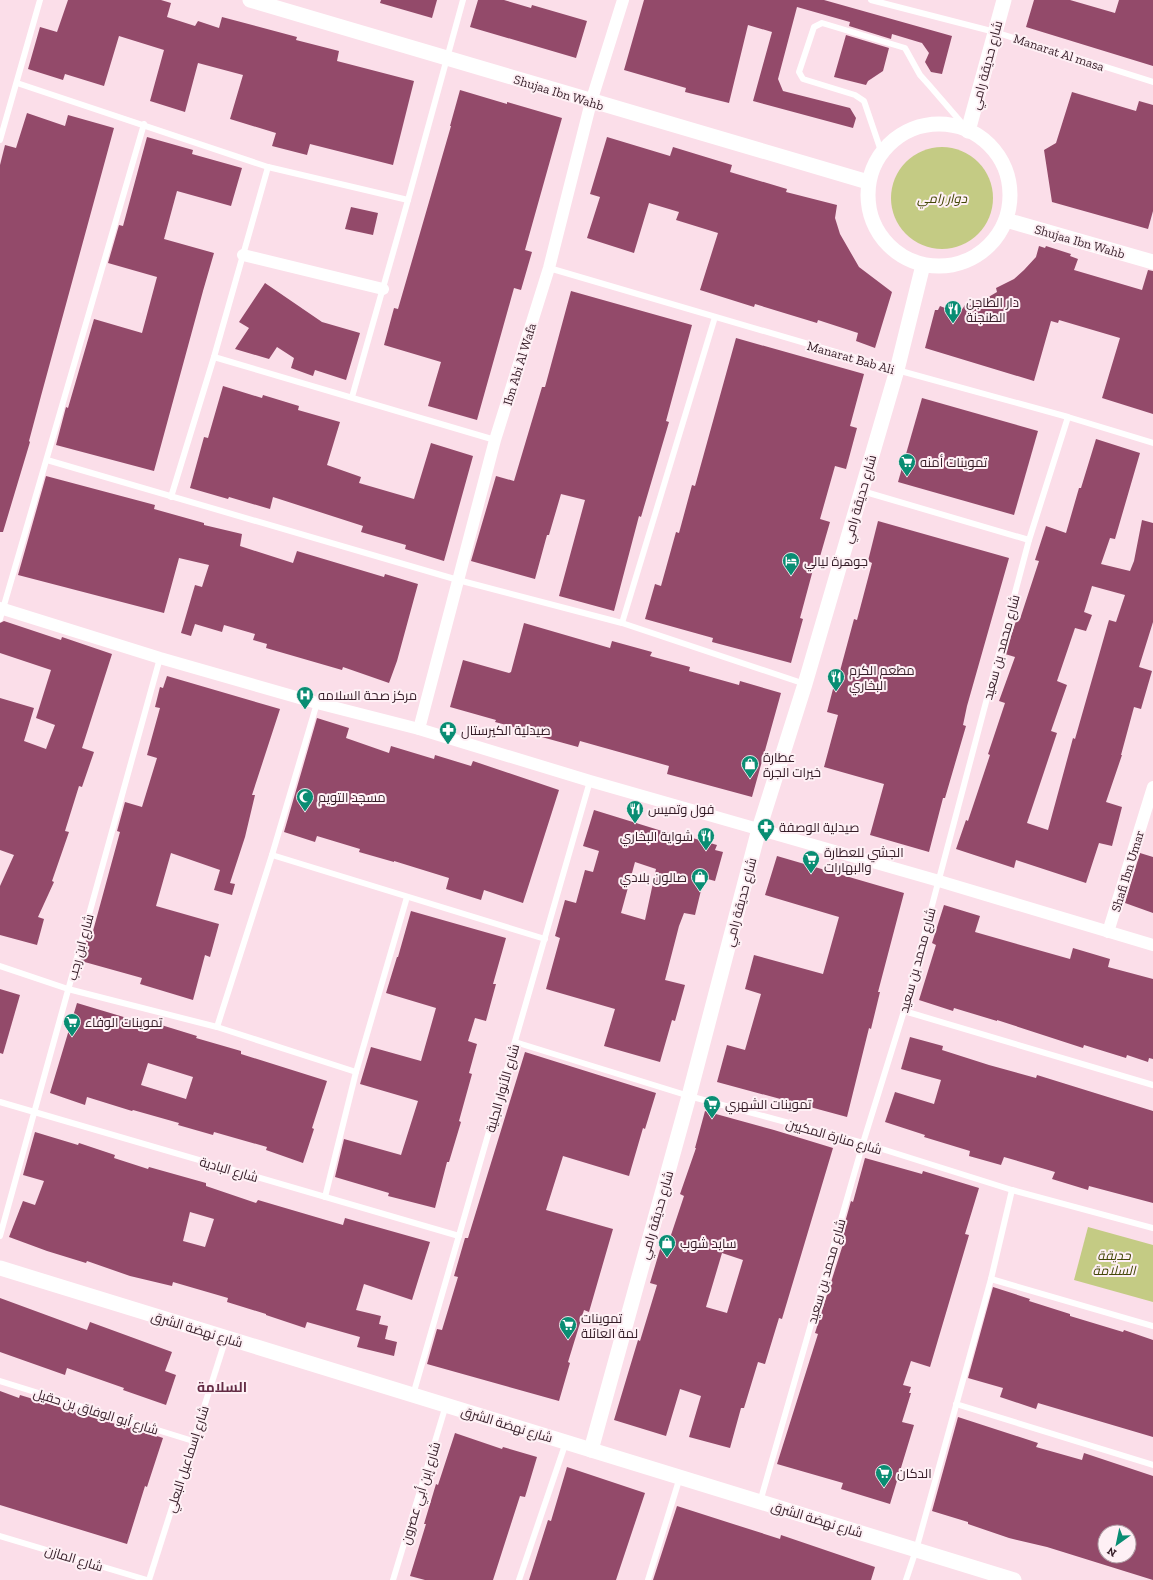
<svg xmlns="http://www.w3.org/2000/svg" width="1153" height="1580" viewBox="0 0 1153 1580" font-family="'Zilla Slab',Cairo,serif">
	<rect width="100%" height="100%" fill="#fbdee9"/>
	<!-- green -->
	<g fill="#c4cb84">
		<circle cx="942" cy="198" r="51"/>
		<path d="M1088,1227L1153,1245V1302L1074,1280Z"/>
	</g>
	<!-- building -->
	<g fill="#934a6a" fill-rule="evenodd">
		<path d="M68,0H161L171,3L167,17L195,26L198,21L219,28L222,17L297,37L296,40L339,51L337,61L414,81L393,165L310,144L307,155L272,146L276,133L230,119L243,75L198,63L185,112L150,101L164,50L119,36L104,86L65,74L63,80L28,69L40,27L57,32Z"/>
		<path d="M381,0H437L432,18L380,3Z"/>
		<path d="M478,0H504L531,8L532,5L587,21L576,58L470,27Z"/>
		<path d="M644,0H824L952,36L942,74L931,72L925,62L929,53L922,43L892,34L891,39L849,26L850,22L797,7L778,79L783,91L850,108L856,118L853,128L753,101L772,32L748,25L729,103L685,92L686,88L624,70Z"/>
		<path d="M1034,0H1070L1115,13L1119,0H1153V66L1026,27Z"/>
		<path d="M846,35L889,48L883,71L868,81L866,85L834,77Z"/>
		<path d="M460,90L507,104V102L562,118L525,250L532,252L521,290L514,288L477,420L428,406L441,362L384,345L394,308L398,309L451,126H450Z"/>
		<path d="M1072,92L1136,111L1139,101L1153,105V211L1148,229L1052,202L1044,150L1056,143Z"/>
		<path d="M27,113L65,126L68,115L114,128L41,396L29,441L30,442L3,532H0V165L5,145L16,148Z"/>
		<path d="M147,137L193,150L192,154L242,168L231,206L177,191L164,239L214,253L203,291L154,471L56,445L66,407L68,408L94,319L142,333L157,277L108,263L119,225L123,226Z"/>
		<path d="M607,137L670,156L673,147L732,165L730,172L787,189L786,192L837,205L835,218L840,234L859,267L892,292L875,348L856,341L858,333L818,320L817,323L755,304L754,307L700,290L718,233L676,220L679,212L649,203L634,253L587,238L600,197L590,194Z"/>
		<path d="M351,207L378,213L373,235L345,229Z"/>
		<path d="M1039,246L1045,248L1046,246L1071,254L1070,256L1078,259L1074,270L1142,290L1148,270L1153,271V414L1102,398L1120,338L1059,320L1058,323L1051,321L1034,381L925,348L935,310H938L940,306L945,308L951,306L961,311L965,305H975L977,301L980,302L997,292L996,288L1014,279L1024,270L1036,257Z"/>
		<path d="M265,283L322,322L360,333L346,380L315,370L313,376L291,368L294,358L277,347L269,359L235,349L249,328L239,322Z"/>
		<path d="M571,291L692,325L666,421L669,422L641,517L639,516L614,611L559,596L585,500L561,494L549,535H547L535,579L471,561L496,476L514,481L542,387H545Z"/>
		<path d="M736,338L864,374L850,426L857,428L846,469L835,466L820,519L830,522L817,567L814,566L800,618L803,619L791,663L712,642L713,638L645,619L655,584L661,586L676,532L679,533L692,485L695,486Z"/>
		<path d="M223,386L262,398L263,395L299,406L298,410L340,422L327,465L361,477L359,483L414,499L431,443L473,456L444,561L405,549L406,545L361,532L363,526L273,497L270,509L229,497L228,499L190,488L204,437L208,438Z"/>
		<path d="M922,398L1038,431L1014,515L898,482Z"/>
		<path d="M1096,439L1140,453L1115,539L1110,538L1101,564L1130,571L1134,561L1142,520L1153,523V622L1139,667L1152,671L1141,709L1134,707L1121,755H1122L1106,802L1122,807L1112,846L1099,843L1086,883L1016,860L1014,868L956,849L966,820L968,821L990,755L988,754L1005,703L999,701L1015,657L1005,654L1017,618L1020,619L1039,561L1035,560L1046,526L1066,533L1079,488H1081ZM1092,586L1125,595L1116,622L1109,620L1075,739L1073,738L1048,830L1027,823L1057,733L1051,731L1067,685L1057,681L1075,628L1086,631L1092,615L1084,612Z"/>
		<path d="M46,476L155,505L154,509L204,523V525L242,534L240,546L293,563L297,551L384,577L385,574L418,584L397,661L389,683L343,667L342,670L266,648L267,644L253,640L255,634L224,625L222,632L195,624L191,636L181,633L195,585L202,587L209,565L179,558L164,613L18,575Z"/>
		<path d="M878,521L1009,558L967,706L963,725L966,726L945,798H943L929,852L870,835L884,784L824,767L838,715L827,712L838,670L840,671L854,619L857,620L872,563L868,561Z"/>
		<path d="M4,621L61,640L62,637L112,654L82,748L94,752L82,787L79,786L65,831L69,832L52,881L54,882L38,917L44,919L37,945L0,935V886L14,855L0,850V698L34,708L24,741L46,749L55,725L36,718L51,670L0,653V623Z"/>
		<path d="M524,623L610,648L612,641L652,652L650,656L690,667L689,671L739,685L740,681L781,693L752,797L667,774L669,766L580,741L578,747L538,736L539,734L495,722L496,720L450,707L463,660L509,673L511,672Z"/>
		<path d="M167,676L280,709L252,795H255L245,837L230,883L235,884L232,895L214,890L220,870L171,853L156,906L219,924L210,957L205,955L193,1000L140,984L142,978L81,961L89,930L93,931L120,832L117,831L125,802L142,807L157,758L147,755L160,708L155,707L160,687L163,688Z"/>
		<path d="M317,718L349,728L346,738L389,753L391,746L434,759L435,755L471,766L473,761L559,790L523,903L484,890L481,900L446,889L449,878L394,861V862L359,852L360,849L317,836L315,842L284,832Z"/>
		<path d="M594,810L675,835V833L717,845L715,850L723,852L715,881L704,878L695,915L684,913L679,926L665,980L685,985L675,1021L672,1020L660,1062L604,1046L615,1009L546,989L560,938L555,936L565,900L576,903L585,870L593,872L599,851L583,846ZM635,862L656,869L645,920L621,913Z"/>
		<path d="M1140,853L1153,857V913L1125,903Z"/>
		<path d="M777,856L904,893L878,992H880L871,1029L869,1028L847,1117L717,1082L727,1045L745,1050L761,994L745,989L754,955L823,974L839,917L765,895Z"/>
		<path d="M944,905L980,916L975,932L1070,959L1073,948L1110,959L1108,967L1153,979V1059L1149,1058L1148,1062L1127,1055L1126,1058L1084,1045L1083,1048L997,1020V1021L954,1008L953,1011L919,1000L936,945L932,943Z"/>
		<path d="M411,911L506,938L493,984H496L486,1021L475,1018L468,1041L477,1044L469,1073L472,1074L459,1121L461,1122L449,1162H447L435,1208L388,1196L389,1193L335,1177L344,1139L401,1155L418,1101L360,1084L371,1047L421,1061L436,1008L386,993L397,957H398Z"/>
		<path d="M0,989L20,995L3,1054L0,1053Z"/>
		<path d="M77,1003L157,1027L158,1024L197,1036L196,1038L241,1051V1054L327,1081L312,1128L314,1129L303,1163L266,1150L267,1147L214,1132L213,1135L178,1125L179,1123L133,1110L132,1111L87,1097L85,1105L50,1093ZM148,1063L193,1077L186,1099L141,1085Z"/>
		<path d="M910,1037L943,1046L942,1050L989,1065L1036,1078L1037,1075L1153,1111V1203L1089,1186L1088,1190L1052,1179L1055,1172L1004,1157L1001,1165L969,1156L970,1151L924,1137L925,1135L885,1122L895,1092L934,1104L941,1080L901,1069Z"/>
		<path d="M525,1052L656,1093L645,1129L643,1128L629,1176L563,1156L546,1210L613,1229L589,1312L584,1310L568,1362L570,1363L559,1401L427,1364L437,1329L442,1330L458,1277L454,1276L465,1238H468Z"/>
		<path d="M705,1111L774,1130L833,1148L782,1319L779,1318L765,1364L758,1362L744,1408H741L730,1448L689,1437L701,1396L680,1389L666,1436L614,1420L638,1340L640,1341L657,1285L650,1283L661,1246L667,1247L684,1196L680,1194L696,1148H695ZM722,1253L743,1260L727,1313L706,1307Z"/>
		<path d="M35,1132L78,1145L79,1143L115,1155L114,1158L148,1169L149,1167L206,1183V1186L256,1203L258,1200L343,1225L345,1218L430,1242L412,1300L364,1284L356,1310L381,1316L379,1324L388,1326L385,1339L397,1342L394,1356L357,1347L360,1337L307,1322L305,1328L266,1315V1314L227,1302L228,1298L173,1282L172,1286L130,1276L87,1261L86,1263L47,1251L9,1237L23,1201L35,1205L44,1181L23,1175ZM190,1212L214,1219L205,1247L183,1241Z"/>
		<path d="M865,1158L922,1174L923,1171L979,1188L965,1234L969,1235L930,1367L911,1361L903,1385L911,1387L909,1393H911L902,1422L914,1425L890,1504L841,1489L843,1483L777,1464L818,1334L815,1333L844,1241L840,1240L851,1201L853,1202Z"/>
		<path d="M993,1287L1030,1299L1029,1301L1070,1314V1316L1123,1332L1124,1330L1153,1340V1437L1038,1403L1036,1409L1000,1397L1003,1388L968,1378Z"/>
		<path d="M0,1298L87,1330L90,1322L172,1352L165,1371L176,1375L166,1405L123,1390L124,1388L67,1368L65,1375L0,1352Z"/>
		<path d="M0,1391L19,1398L20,1395L119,1425V1423L163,1438L147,1487L145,1486L127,1544L0,1505Z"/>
		<path d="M958,1417L1038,1443L1036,1447L1082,1460L1084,1453L1153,1476V1580L1047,1547L1009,1538L968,1524V1522L932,1511ZM1105,1532H1129V1556H1105Z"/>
		<path d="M455,1433L502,1449L503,1447L537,1457L525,1497L520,1496L493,1580H425L410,1576L426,1524H424L436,1484L438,1485Z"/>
		<path d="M567,1467L645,1493L616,1580H529L548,1520L551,1521Z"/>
		<path d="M677,1506L780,1539L781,1535L875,1567L871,1580H653Z"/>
	</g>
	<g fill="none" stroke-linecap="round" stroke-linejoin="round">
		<!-- service -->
		<g stroke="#fff" stroke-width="6">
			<path d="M871,0L995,32L1153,82"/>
			<path d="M17,83L268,167L408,200"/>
			<path d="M0,140L40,0"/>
			<path d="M881,151L864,101L855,95L803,79L799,72L814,27L822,23L905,48L920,75L929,85L967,129"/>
			<path d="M549,268L897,370L1068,417L1153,443"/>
			<path d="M214,357L495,440"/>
			<path d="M352,397L408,200L463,0"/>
			<path d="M47,460L458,580L622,623L805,684"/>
			<path d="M862,491L1029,540"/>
			<path d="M171,497L214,357L268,167"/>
			<path d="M0,619L144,124"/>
			<path d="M622,623L715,317"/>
			<path d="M272,855L545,939"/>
			<path d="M0,966L68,989L217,1027L356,1072"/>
			<path d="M904,1011L1153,1085"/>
			<path d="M217,1027L272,855L317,703"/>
			<path d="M515,1042L689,1096L863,1143L1012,1190L1153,1228"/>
			<path d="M0,1102L459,1236"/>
			<path d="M325,1197L356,1072L407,897"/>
			<path d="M0,1236L160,658"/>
			<path d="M991,1279L1153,1326"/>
			<path d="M0,1381L193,1441"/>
			<path d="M413,1395L590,781"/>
			<path d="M956,1404L1153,1465"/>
			<path d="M760,1502L863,1143L904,1011L1029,540L1068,417"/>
			<path d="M0,1536L147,1580"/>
			<path d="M149,1580L226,1338"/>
			<path d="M393,1580L446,1405"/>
			<path d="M519,1580L566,1442"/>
			<path d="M648,1580L680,1477"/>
			<path d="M906,1580L916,1550L991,1279L1012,1190"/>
		</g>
		<!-- minor -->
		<g stroke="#fff" stroke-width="12">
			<path d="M243,255L383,289"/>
			<path d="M0,608L160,658L317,703L419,729L590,781L939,881L1153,945"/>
			<path d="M419,729L495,440L549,268L591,102L623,0"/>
			<path d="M1108,932L1153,787"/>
		</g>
		<!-- tertiary -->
		<g stroke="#fff" stroke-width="15">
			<path d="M250,0C456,60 662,122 868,182"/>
			<circle cx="939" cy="195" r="71"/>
			<path d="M968,131L1004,0"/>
			<path d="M1006,220L1153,262"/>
			<path d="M0,1268L1014,1580"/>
			<path d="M591,1450L689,1096L759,829L805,684L897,370L923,265"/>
		</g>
	</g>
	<!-- icons -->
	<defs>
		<symbol id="restaurant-pin" viewBox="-11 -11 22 30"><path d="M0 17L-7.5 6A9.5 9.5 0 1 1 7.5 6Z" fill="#098d73" stroke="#fef0f5"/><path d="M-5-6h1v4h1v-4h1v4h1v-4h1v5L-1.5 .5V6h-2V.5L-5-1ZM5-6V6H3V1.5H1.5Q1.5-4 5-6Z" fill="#fff"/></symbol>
		<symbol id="supermarket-pin" viewBox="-11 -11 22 30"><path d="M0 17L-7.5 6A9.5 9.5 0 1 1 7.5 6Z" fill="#098d73" stroke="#fef0f5"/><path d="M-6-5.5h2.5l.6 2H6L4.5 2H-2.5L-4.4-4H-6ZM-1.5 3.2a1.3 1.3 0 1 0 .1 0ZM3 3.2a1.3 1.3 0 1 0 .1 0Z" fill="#fff"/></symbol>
		<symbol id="hotel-pin" viewBox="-11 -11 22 30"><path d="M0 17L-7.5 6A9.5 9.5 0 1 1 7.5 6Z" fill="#098d73" stroke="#fef0f5"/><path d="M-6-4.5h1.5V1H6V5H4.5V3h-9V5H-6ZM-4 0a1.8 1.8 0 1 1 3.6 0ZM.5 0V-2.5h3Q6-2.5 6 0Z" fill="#fff"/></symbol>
		<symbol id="hospital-pin" viewBox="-11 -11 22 30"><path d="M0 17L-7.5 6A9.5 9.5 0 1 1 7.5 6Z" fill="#098d73" stroke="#fef0f5"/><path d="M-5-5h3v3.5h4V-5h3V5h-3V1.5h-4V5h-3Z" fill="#fff"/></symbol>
		<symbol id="pharmacy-pin" viewBox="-11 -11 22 30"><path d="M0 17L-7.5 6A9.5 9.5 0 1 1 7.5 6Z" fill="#098d73" stroke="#fef0f5"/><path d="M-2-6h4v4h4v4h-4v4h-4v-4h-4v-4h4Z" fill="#fff"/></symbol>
		<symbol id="shop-pin" viewBox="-11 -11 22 30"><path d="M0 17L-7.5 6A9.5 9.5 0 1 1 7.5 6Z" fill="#098d73" stroke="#fef0f5"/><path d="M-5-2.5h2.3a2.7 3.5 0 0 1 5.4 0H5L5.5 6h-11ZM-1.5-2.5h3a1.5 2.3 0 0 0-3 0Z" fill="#fff"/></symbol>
		<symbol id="mosque-pin" viewBox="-11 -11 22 30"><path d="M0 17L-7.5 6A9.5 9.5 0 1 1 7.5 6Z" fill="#098d73" stroke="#fef0f5"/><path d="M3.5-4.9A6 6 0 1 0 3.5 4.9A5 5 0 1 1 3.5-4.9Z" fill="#fff"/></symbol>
	</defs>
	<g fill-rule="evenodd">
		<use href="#restaurant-pin" x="943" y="299" width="20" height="27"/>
		<use href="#supermarket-pin" x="897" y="452" width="20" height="27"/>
		<use href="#hotel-pin" x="781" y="551" width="20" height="27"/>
		<use href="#restaurant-pin" x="826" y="667" width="20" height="27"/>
		<use href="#hospital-pin" x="295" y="685" width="20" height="27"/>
		<use href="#pharmacy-pin" x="438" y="720" width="20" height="27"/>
		<use href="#shop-pin" x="740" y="754" width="20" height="27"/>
		<use href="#mosque-pin" x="295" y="787" width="20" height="27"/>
		<use href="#restaurant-pin" x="625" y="799" width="20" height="27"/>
		<use href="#pharmacy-pin" x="756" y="817" width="20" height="27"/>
		<use href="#restaurant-pin" x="696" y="826" width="20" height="27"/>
		<use href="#supermarket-pin" x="801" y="849" width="20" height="27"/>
		<use href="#shop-pin" x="690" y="867" width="20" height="27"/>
		<use href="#supermarket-pin" x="62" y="1012" width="20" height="27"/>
		<use href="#supermarket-pin" x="702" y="1094" width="20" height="27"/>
		<use href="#shop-pin" x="657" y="1233" width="20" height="27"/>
		<use href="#supermarket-pin" x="558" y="1315" width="20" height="27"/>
		<use href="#supermarket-pin" x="874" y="1463" width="20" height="27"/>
	</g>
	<g text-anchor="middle" stroke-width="4" stroke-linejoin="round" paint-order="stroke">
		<!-- street labels -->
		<g font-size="13" fill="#351c27" stroke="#fef0f5">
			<text transform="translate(1059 52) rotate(18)" y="5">Manarat Al masa</text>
			<text transform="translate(986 65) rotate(-75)" y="5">شارع حديقة رامي</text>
			<text transform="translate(559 92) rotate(17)" y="5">Shujaa Ibn Wahb</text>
			<text transform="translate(1080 241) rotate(16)" y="5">Shujaa Ibn Wahb</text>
			<text transform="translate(851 357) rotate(16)" y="5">Manarat Bab Ali</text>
			<text transform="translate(519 364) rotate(-73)" y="5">Ibn Abi Al Wafa</text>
			<text transform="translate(859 499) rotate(-74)" y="5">شارع حديقة رامي</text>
			<text transform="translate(1001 647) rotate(-75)" y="5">شارع محمد بن سعيد</text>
			<text transform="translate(1127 871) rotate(-73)" y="5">Shafi Ibn Umar</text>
			<text transform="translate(740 902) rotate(-75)" y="5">شارع حديقة رامي</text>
			<text transform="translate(80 947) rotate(-75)" y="5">شارع ابن رجب</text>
			<text transform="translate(917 960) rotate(-75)" y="5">شارع محمد بن سعيد</text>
			<text transform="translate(502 1088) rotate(-74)" y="5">شارع الأنوار الجلية</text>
			<text transform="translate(834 1136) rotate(16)" y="5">شارع منارة المكيين</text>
			<text transform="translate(229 1169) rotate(16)" y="5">شارع البادية</text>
			<text transform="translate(656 1215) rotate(-74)" y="5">شارع حديقة رامي</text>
			<text transform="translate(826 1271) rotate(-74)" y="5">شارع محمد بن سعيد</text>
			<text transform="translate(197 1329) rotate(17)" y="5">شارع نهضة الشرق</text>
			<text transform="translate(96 1411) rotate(17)" y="5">شارع أبو الوفاق بن حقيل</text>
			<text transform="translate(507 1424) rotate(17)" y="5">شارع نهضة الشرق</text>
			<text transform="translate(187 1459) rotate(-72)" y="5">شارع إسماعيل البعلي</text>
			<text transform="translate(420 1493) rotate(-73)" y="5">شارع إبن أبي عصرون</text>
			<text transform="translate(817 1519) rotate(17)" y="5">شارع نهضة الشرق</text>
			<text transform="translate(74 1558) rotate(17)" y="5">شارع المازن</text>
		</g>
		<!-- park labels -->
		<g font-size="13" font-style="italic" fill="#424605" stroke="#fef0f5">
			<text x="942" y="203">دوار رامي</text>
			<text x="1114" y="1260">حديقة<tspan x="1114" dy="15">السلامة</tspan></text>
		</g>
		<!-- poi labels -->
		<g font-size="13" fill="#351c27" stroke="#fef0f5" text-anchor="start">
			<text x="966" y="307">دار الطاجن<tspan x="966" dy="15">الطنجنة</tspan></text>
			<text x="920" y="467">تموينات أمنه</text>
			<text x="804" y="566">جوهرة ليالي</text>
			<text x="849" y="675">مطعم الكرم<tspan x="849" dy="15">البخاري</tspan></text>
			<text x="318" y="700">مركز صحة السلامه</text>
			<text x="461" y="735">صيدلية الكيرستال</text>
			<text x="763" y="762">عطارة<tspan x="763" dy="15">خيرات الجرة</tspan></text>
			<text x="318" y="802">مسجد التويم</text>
			<text x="648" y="814">فول وتميس</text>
			<text x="779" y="832">صيدلية الوصفة</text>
			<text x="693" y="841" text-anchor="end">شواية البخاري</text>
			<text x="824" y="857">الجشي للعطارة<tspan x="824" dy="15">والبهارات</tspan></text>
			<text x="687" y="882" text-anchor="end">صالون بلادي</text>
			<text x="85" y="1027">تموينات الوفاء</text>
			<text x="725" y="1109">تموينات الشهري</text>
			<text x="680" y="1248">سايد شوب</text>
			<text x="581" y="1323">تموينات<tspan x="581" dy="15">لمة العائلة</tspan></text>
			<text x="897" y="1478">الدكان</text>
		</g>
		<!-- neighbourhood labels -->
		<g font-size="14" font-weight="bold" fill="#632c45" stroke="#fef0f5">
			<text x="222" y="1392">السلامة</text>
		</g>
	</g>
	<!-- north arrow -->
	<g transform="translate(1117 1544) rotate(213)"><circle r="19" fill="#fef0f5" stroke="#ae9ba3"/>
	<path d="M0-3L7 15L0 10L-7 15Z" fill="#098d73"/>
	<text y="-6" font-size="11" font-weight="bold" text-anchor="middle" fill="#351c27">N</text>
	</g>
</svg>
